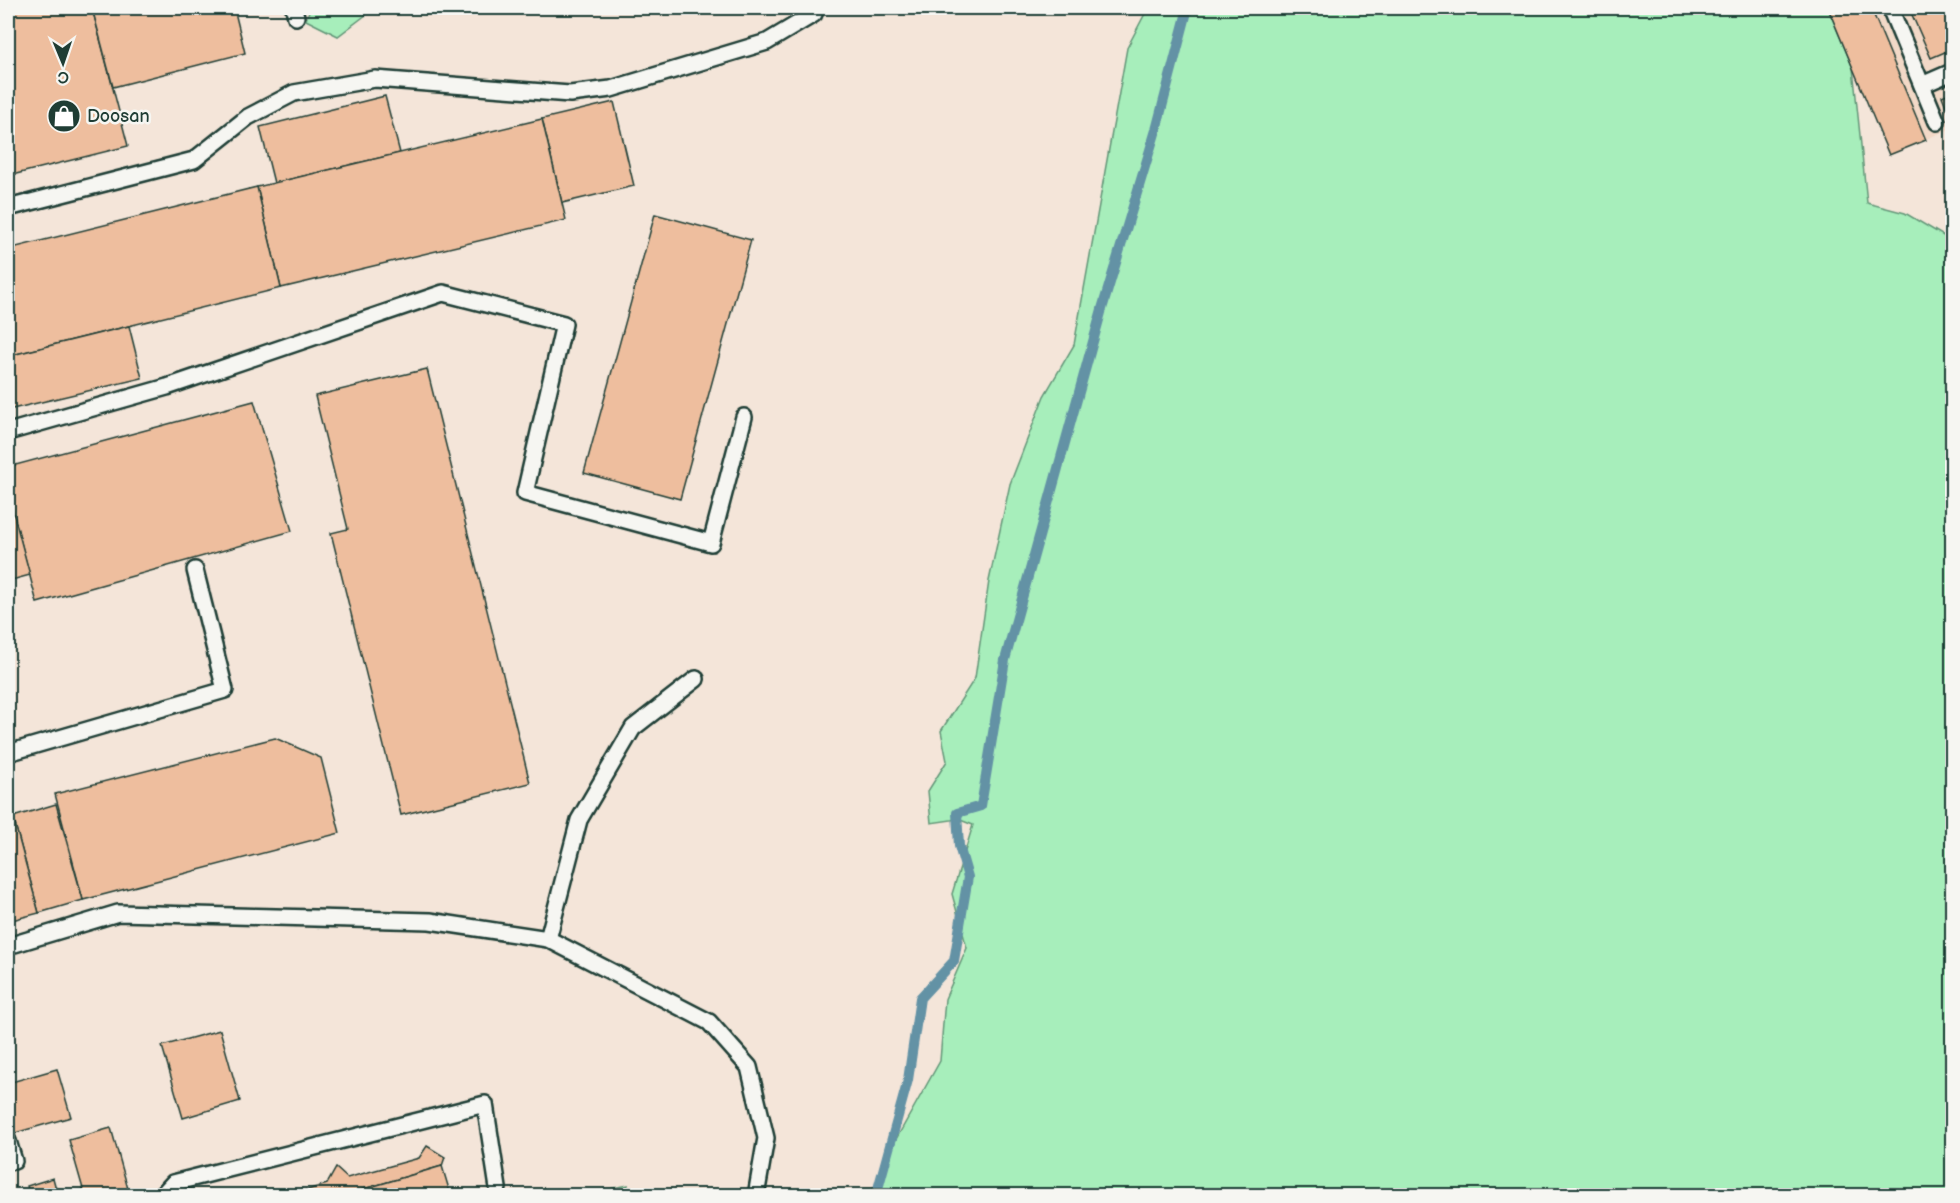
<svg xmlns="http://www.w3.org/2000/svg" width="1960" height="1203" viewBox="0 0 1960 1203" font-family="'Balsamiq Sans',sans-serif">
	<rect width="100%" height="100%" fill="#f4e5d9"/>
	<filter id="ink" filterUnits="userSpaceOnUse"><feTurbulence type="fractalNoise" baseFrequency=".0167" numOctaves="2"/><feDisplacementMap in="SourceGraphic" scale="12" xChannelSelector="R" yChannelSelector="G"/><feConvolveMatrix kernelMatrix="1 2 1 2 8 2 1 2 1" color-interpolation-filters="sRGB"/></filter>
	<g filter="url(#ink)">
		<!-- built -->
		<path fill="#f2d9c7" d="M1828,8H1952V128L1889,155Z"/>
		<!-- green -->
		<g fill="#a7eebb" stroke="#639678" stroke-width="1.5">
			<path d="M310,8H375L338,36L306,20Z"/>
			<path d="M1148,8H1828L1853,68L1867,203L1905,213L1952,241V1195L875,1196L890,1150L940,1061L945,999L967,948L952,894L973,825L958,819L931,823L928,791L947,761L941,731L975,678L989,581L1010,484L1044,396L1074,345L1127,48Z"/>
			<path d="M628,1185L625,1195H581Z"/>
		</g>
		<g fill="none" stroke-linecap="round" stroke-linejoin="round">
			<!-- stream -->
			<path stroke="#6392a5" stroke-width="10" d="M876,1196L908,1080L920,998L954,961L968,877L959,846L957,813L981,806L1005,660L1102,309L1156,130L1188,8"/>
		</g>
		<!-- building -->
		<g fill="#eebe9e" stroke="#1f3d34" stroke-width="1.5">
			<path d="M8,8H92L128,146L8,176Z"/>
			<path d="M92,8H234L245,53L113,87Z"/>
			<path d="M1828,8H1871L1926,140L1889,155Z"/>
			<path d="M1909,8H1952V49L1931,58Z"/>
			<path d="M1952,92V121L1942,96Z"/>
			<path d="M385,96L400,153L274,183L260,127Z"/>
			<path d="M614,102L634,186L562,203L542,119Z"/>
			<path d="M542,119L566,220L281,288L257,187Z"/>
			<path d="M257,187L281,288L8,356V249Z"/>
			<path d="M655,214L751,240L680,499L584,473Z"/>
			<path d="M129,326L142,378L8,410V356Z"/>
			<path d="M427,369L530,783L401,815L331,533L348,529L315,396Z"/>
			<path d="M254,401L292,531L37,603L8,493V467Z"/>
			<path d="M8,493L30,575L8,581Z"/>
			<path d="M275,738L321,758L340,833L83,900L55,794Z"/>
			<path d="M56,804L83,900L39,913L13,817Z"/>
			<path d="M13,817L39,913L8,921V818Z"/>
			<path d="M8,1016L13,1035L8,1037Z"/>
			<path d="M220,1030L240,1101L183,1118L162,1046Z"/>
			<path d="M57,1069L71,1117L8,1135V1083Z"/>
			<path d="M111,1128L130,1196H85L69,1140Z"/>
			<path d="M427,1146L445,1157L442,1166L340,1196H287L327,1184L336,1168L347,1178L419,1158Z"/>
			<path d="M442,1166L451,1196H340Z"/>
			<path d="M53,1178L58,1196H30L27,1186Z"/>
		</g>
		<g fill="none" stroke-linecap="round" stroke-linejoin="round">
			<defs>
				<g id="service">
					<path d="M294,8L296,17"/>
					<path d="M1890,8L1937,122"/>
					<path d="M1922,85L1952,72"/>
					<path d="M8,208L194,160L248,117L294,93L375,79L570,94L611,89L767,42L814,14"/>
					<path d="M8,432L167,387L443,293L564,324L525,493L711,543L744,417"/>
					<path d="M8,753L225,690L195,570"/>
					<path d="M548,939L579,820L633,728L696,679"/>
					<path d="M8,946L118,913L430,921L548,939L709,1022L749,1067L766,1138L756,1196"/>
					<path d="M8,1141L14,1161L8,1162"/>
					<path d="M161,1196L173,1183L485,1104L498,1188"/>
				</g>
			</defs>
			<!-- service casing -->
			<use href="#service" stroke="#1f3d34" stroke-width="20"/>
			<!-- service -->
			<use href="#service" stroke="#f6f6f2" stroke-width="15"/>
		</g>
	</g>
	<!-- icons -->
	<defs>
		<symbol id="shop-disc" viewBox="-11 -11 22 22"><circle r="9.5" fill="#1f3d34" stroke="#f6f6f2"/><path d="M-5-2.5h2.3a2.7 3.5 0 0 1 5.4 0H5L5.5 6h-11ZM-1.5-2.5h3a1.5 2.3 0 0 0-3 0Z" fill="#fff"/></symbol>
	</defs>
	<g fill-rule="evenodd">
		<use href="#shop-disc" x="45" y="97" width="38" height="38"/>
	</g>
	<g text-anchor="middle" stroke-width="5" stroke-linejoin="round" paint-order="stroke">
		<!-- poi labels -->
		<g font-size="18" fill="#1f3d34" stroke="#f6f6f2" text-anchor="start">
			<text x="87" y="122">Doosan</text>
		</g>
	</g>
	<!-- margin -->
	<rect width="1960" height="1203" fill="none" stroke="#f6f6f2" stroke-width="30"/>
	<rect x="15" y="15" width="1930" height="1173" fill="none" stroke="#1f3d34" stroke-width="2" filter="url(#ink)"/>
	<!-- north arrow -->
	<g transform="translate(63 63) rotate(178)" stroke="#f6f6f2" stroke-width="4.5" paint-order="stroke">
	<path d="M0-4.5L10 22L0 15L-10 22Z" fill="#1f3d34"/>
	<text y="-9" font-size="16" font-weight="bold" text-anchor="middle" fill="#1f3d34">С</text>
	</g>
</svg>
